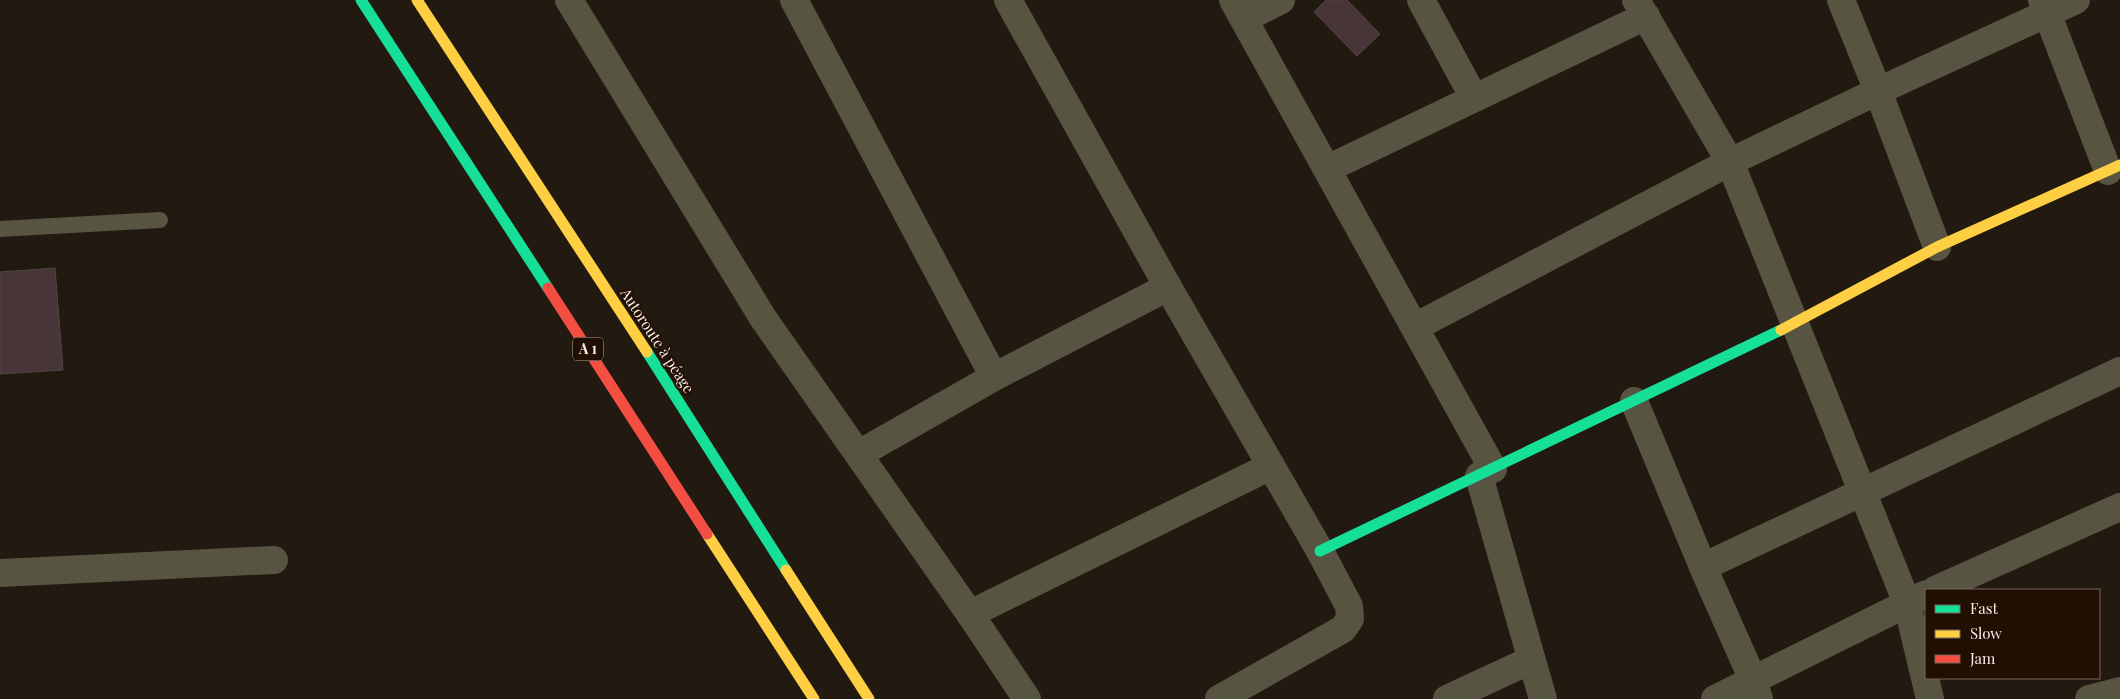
<svg xmlns="http://www.w3.org/2000/svg" width="2120" height="699" viewBox="0 0 2120 699" font-family="'Playfair Display',serif">
	<rect width="100%" height="100%" fill="#221910"/>
	<!-- building -->
	<g fill="#483537" stroke="#514744">
		<path d="M1326,0H1347L1380,34L1357,56L1314,12Z"/>
		<path d="M55,268L63,370L0,374V272Z"/>
	</g>
	<g fill="none" stroke-linecap="round" stroke-linejoin="round">
		<!-- lane -->
		<path stroke="#575442" stroke-width="16" d="M0,229L160,220"/>
		<!-- street -->
		<g stroke="#575442" stroke-width="28">
			<path d="M569,0L763,318L970,614L1027,699"/>
			<path d="M794,0L994,377"/>
			<path d="M1008,0L1168,287L1320,551L1349,606L1350,619L1343,629L1219,699"/>
			<path d="M1233,0L1493,469"/>
			<path d="M1421,0L1474,98"/>
			<path d="M1636,0L1730,162L1907,603L1930,699"/>
			<path d="M1841,0L1878,91L1937,247"/>
			<path d="M2042,0L2108,171"/>
			<path d="M1244,19L1281,0"/>
			<path d="M1327,169L1646,16"/>
			<path d="M1415,327L1730,162L1878,91L2076,0"/>
			<path d="M1634,401L1703,567L1753,680L1759,699"/>
			<path d="M859,454L994,377L1168,287"/>
			<path d="M1479,476L1543,699"/>
			<path d="M1703,567L2120,371"/>
			<path d="M0,573L274,560"/>
			<path d="M1935,590L2120,507"/>
			<path d="M970,614L1271,466"/>
			<path d="M1447,699L1531,660"/>
			<path d="M1715,699L1926,594"/>
			<path d="M2089,699L2120,691"/>
		</g>
		<!-- fast -->
		<g stroke="#16e098" stroke-width="11">
			<path d="M361,0L548,288"/>
			<path d="M647,352L786,570"/>
			<path d="M1320,551L1781,330"/>
		</g>
		<!-- slow -->
		<g stroke="#ffcf43" stroke-width="11">
			<path d="M417,0L647,352"/>
			<path d="M1781,330L1937,247L2120,165"/>
			<path d="M707,534L814,699"/>
			<path d="M786,570L869,699"/>
		</g>
		<!-- jam -->
		<path stroke="#f24e42" stroke-width="11" d="M548,288L707,534"/>
	</g>
	<g text-anchor="middle" stroke-width="4" stroke-linejoin="round" paint-order="stroke">
		<!-- shield labels -->
		<rect fill="#200f02" stroke="#b7a99e" stroke-width="1" x="573" y="337.5" width="30" height="23" rx="4"/>
		<g font-size="14" font-weight="bold" fill="#f8ebe1">
			<text x="588" y="354">A 1</text>
		</g>
		<!-- street labels -->
		<g font-size="15" fill="#f8ebe1" stroke="#200f02">
			<text transform="translate(657 341) rotate(57)" y="5">Autoroute à péage</text>
		</g>
	</g>
	<!-- legend -->
	<rect x="1925" y="589" width="175" height="90" fill="#200f02" stroke="#76675b"/>
	<rect x="1935" y="605" width="25" height="8" fill="#16e098" stroke="#76675b"/>
	<text x="1970" y="614" font-size="15" fill="#f8ebe1">Fast</text>
	<rect x="1935" y="630" width="25" height="8" fill="#ffcf43" stroke="#76675b"/>
	<text x="1970" y="639" font-size="15" fill="#f8ebe1">Slow</text>
	<rect x="1935" y="655" width="25" height="8" fill="#f24e42" stroke="#76675b"/>
	<text x="1970" y="664" font-size="15" fill="#f8ebe1">Jam</text>
</svg>
